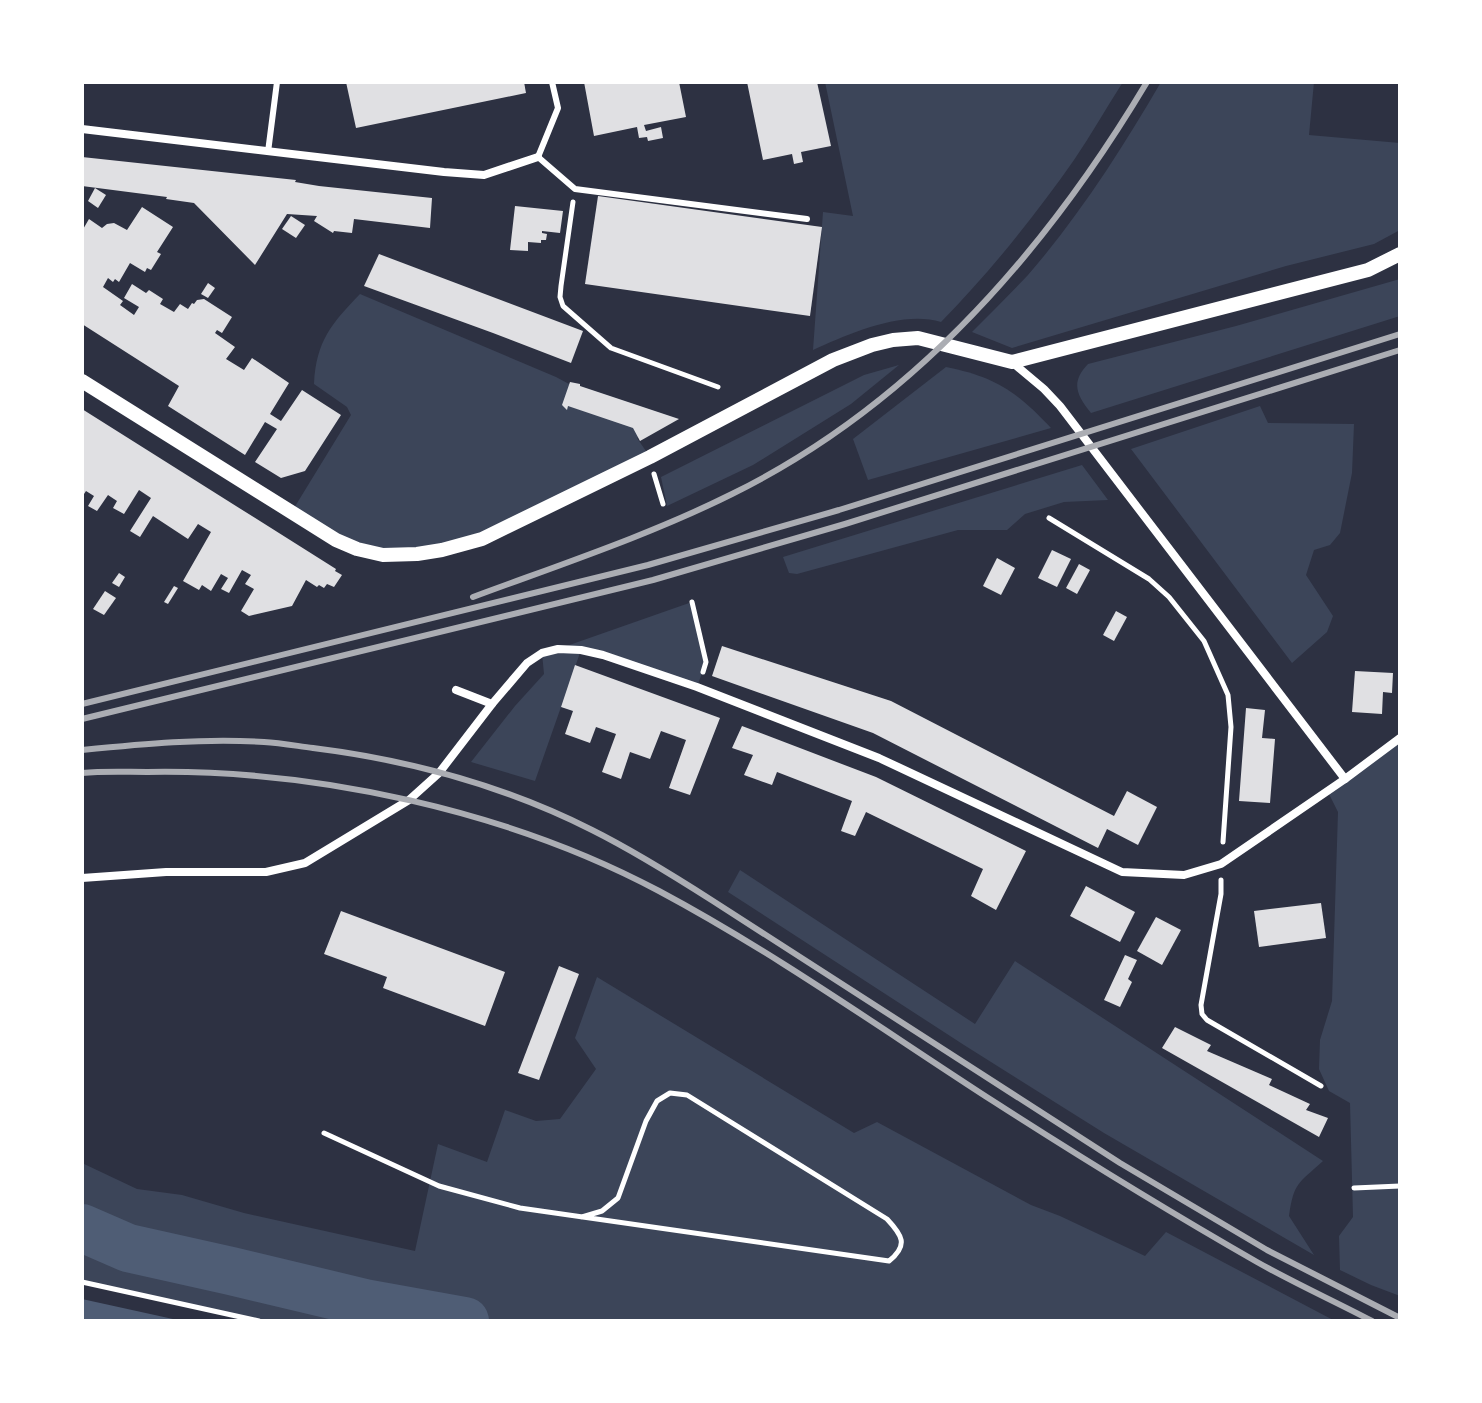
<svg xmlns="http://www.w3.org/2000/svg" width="1482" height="1403" viewBox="0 0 1482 1403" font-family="'Golos Text',sans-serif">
	<rect width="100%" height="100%" fill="#2d3142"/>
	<!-- green -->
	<g fill="#3c4559">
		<path d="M825,82H1123C1106,108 1091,135 1074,160C1034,217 990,272 941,322C902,310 848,334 813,350L823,212L853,216Z"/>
		<path d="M1161,82H1314L1309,135L1400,143V230L1374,244L1286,266L1012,348L972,332C991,313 1010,294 1028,275C1079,216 1122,149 1161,82Z"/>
		<path d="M1400,279V316L1091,413C1077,395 1070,383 1088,364L1236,326Z"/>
		<path d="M360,294L556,377L653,429L637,438L650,457L482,539L383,555L291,513L351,415L347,407L314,384C316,341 332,323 360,294Z"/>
		<path d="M899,365L851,404L753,465L667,506L661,477L864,375Z"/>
		<path d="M946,367C996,377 1017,392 1051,428L868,480L853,439Z"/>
		<path d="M1260,406L1268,423L1354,424L1352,473L1340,533L1330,545L1314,550L1306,575L1333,616L1327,632L1292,663L1131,449Z"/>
		<path d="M1082,465L1108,500L1064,502L1025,514L1007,530H958L797,574L789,573L783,557Z"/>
		<path d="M692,602L706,662L697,687L581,650L535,781L471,762L515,706L544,674L542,653L558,649Z"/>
		<path d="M1400,738V1296L1371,1285L1340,1270L1339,1236L1353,1217L1350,1103L1329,1091L1319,1069L1320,1040L1332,1001L1338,812L1327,790Z"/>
		<path d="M740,870L975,1024L1015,961L1323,1161C1298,1184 1294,1182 1289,1216L1314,1255L1104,1133L964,1045L728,892Z"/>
		<path d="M597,977L854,1133L877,1122L1031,1205L1060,1216L1145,1256L1166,1232L1335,1321H259L82,1282V1163L137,1189L182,1195L244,1213L415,1251L438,1144L487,1162L505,1110L536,1121L560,1119L596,1069L575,1038Z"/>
	</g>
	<!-- water -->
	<path fill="#4f5d75" d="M82,1299L182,1321H82Z"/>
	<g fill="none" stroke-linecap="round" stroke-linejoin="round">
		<!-- river -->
		<path stroke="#4f5d75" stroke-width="48" d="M82,1228L128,1248L231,1271L365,1303L465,1321"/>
	</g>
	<!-- building -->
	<g fill="#e0e0e3">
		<path d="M346,82H524L526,93L356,128Z"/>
		<path d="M584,82H679L686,117L644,125L646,131L661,127L663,138L648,141L647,137L639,138L637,127L594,136Z"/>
		<path d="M747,82H817L831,146L801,152L803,162L794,164L792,154L763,160Z"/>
		<path d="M82,157L296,180L295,182L319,186L432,198L430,228L354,219L352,233L334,231L333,233L314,221L317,216L287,214L255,265L194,203L166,199L167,197L82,186Z"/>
		<path d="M95,188L106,195L98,208L88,201Z"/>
		<path d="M598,196L822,227L810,316L585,284Z"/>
		<path d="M515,206L563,211L560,233L542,231V233L547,234L546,240H541V243L528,242V251L510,250Z"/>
		<path d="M142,207L173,227L157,252L161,254L151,270L147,268L145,272L130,263L119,282L115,279L113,282L108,278L103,287L123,301L120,305L134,315L139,307L124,298L132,284L146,293L149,290L163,299L160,304L174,312L180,304L188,309L192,303L194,304L197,300L204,299L232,317L222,333L217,330L215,333L235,347L226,359L244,370L252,358L289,383L270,414L281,421L302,390L341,415L305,471L281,478L255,462L277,429L265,422L245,455L168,406L179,386L82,324V231L89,219L102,228L107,224L114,223L127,230Z"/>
		<path d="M291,216L305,225L296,238L282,229Z"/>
		<path d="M379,254L583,331L571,363L493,333L364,286Z"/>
		<path d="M208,283L215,288L208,298L201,294Z"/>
		<path d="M570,382L580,384V386L679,419L640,441L633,428L568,406L567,410L562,405Z"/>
		<path d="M82,409L336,569L335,571L342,575L334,587L327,584L324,588L319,585L317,587L306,580L292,606L249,616L241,611L254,589L245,584L251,575L242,570L229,593L221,589L228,578L221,574L211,591L202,585L199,590L183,581L211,532L198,524L188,539L153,516L140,537L130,531L151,498L139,490L124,514L113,508L117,501L108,495L97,511L88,506L94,496L86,491L82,497Z"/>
		<path d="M1052,550L1071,559L1057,587L1038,578Z"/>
		<path d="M997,558L1015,568L1001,595L983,586Z"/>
		<path d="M1079,564L1090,570L1077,594L1066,588Z"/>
		<path d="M119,573L125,577L119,587L112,583Z"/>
		<path d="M174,586L178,588L168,604L164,602Z"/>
		<path d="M105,591L116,598L104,615L93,609Z"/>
		<path d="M1116,611L1127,617L1114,641L1103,635Z"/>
		<path d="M722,646L891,701L1114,816L1127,791L1157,807L1138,845L1107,829L1098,848L873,733L712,676Z"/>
		<path d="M575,665L720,718L690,795L669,788L686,740L661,731L650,759L630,752L621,779L602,772L616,734L596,727L590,743L565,734L573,711L561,707Z"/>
		<path d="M1355,671L1393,673L1392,693L1383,692L1382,714L1352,712Z"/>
		<path d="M1246,708L1265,710L1262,738L1275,739L1270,803L1239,801Z"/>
		<path d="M742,726L876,777L1026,851L996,910L971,896L983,869L866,812L855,836L841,831L852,801L777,772L772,785L744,775L753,755L732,748Z"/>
		<path d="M1086,886L1135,912L1120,942L1070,916Z"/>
		<path d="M1321,903L1326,938L1259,947L1254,911Z"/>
		<path d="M341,911L505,972L485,1026L383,988L387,977L324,954Z"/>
		<path d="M1156,917L1181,930L1162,965L1137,951Z"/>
		<path d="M1125,955L1137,960L1128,979L1132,982L1120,1007L1104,1000Z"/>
		<path d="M559,966L579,974L539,1080L518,1073Z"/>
		<path d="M1175,1027L1211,1045L1207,1051L1272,1079L1269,1085L1310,1104L1306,1110L1328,1118L1319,1137L1162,1048Z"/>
	</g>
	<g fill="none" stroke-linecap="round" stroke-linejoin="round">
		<!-- path -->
		<g stroke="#fff" stroke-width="5">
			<path d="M573,202L561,286L560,297L563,306L611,348L718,387"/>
			<path d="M654,474L663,504"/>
			<path d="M1049,518L1149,579L1169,597L1204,641L1228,695L1231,727L1223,842"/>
			<path d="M692,602L706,662L703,672"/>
			<path d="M1221,880V894L1201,1005L1202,1014L1207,1020L1321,1086"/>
			<path d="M324,1133L439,1186L520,1208L889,1261C909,1245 902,1235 887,1219L687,1095L670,1093L657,1101L646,1121L618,1198L602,1211L582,1217"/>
			<path d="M1354,1188L1400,1186"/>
			<path d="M82,1282L259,1321"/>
		</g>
		<!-- service -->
		<g stroke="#fff" stroke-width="6">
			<path d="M552,82L558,108L538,157L575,189L807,219"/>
			<path d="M268,152L277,82"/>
		</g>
		<!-- minor -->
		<g stroke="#fff" stroke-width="8">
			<path d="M82,129L444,172L484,175L538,157"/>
			<path d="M1013,363L1044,389L1060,406L1345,779"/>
			<path d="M456,690L492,704L527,663L542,653L558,649L581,650L603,655L697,687L879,758L1122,872L1184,875L1221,864L1345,779L1400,738"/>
			<path d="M82,878L166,872H266L305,863L409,800L439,773L492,704"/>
		</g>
		<!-- tertiary -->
		<path stroke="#fff" stroke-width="14" d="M82,381L336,540L357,549L383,555L417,554L442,550L482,539L650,457L833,360L872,345L893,340L918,338L1012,362L1368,270L1400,254"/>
		<!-- rail -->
		<g stroke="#abadb3" stroke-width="6">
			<path d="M473,597C559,565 650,535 732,494C911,406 1046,251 1147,82"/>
			<path d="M82,704L648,565L839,510L1400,334"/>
			<path d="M82,719L653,580L845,524L1400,350"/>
			<path d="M82,750C142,744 204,738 264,742C281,743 297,746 313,748C409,760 505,786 592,830C634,851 674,876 713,901L1120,1163L1267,1250L1400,1318"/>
			<path d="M82,773C103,771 125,772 147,772C316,769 509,811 659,891C775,953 883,1030 993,1101C1080,1157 1168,1211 1257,1262C1294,1283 1334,1301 1372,1321"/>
		</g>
	</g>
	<!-- border -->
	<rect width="1482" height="1403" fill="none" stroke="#ffffff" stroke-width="168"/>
</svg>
